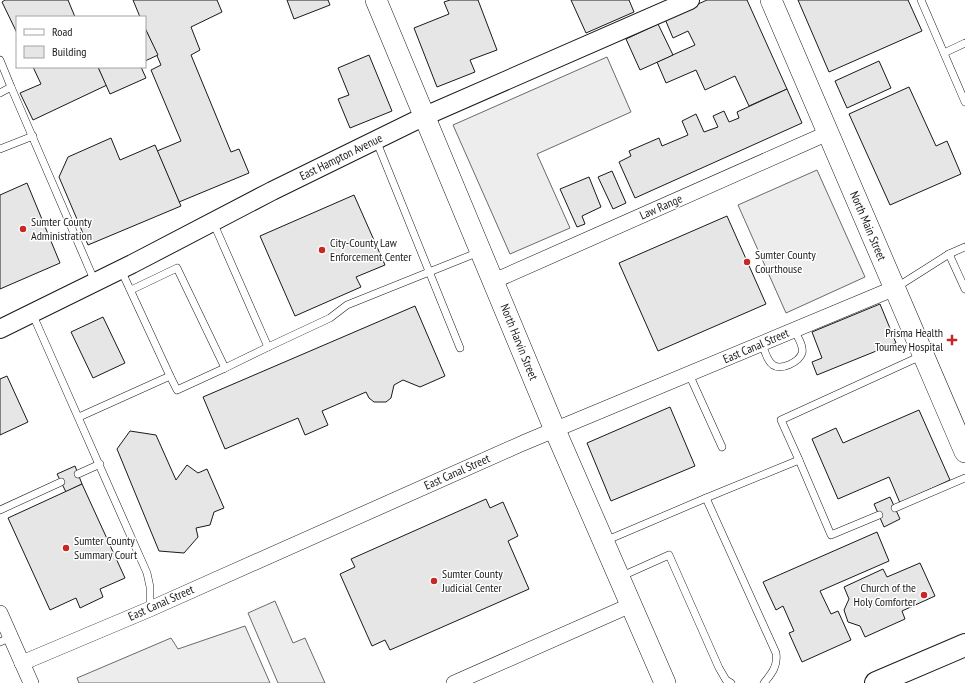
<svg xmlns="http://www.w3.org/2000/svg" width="965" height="683" viewBox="0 0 965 683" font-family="'PT Sans Narrow',sans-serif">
	<rect width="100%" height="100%" fill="#fff"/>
	<!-- built -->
	<g fill="#ededed" stroke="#6a6a6a">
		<path d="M607,57L631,112L537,154L570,228L510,254L453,125Z"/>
		<path d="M817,170L865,277L786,313L738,205Z"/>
		<path d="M275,601L293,643L305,638L325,683H278L248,613Z"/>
		<path d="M245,626L270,683H79L77,678L171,638L178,649Z"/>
	</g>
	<!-- building -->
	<g fill="#e6e6e6" stroke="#1a1a1a">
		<path d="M5,0H68L75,17H17V33L2,2Z"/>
		<path d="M133,0H217L222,12L191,27L200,50L191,55L231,152L239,149L249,173L179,202L157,151L181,141L151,70L161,65L145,28V17H140Z"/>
		<path d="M287,0H328L330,5L294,19Z"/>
		<path d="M450,0H478L497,50L470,60L475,72L437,87L414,28L449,14L444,2Z"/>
		<path d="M571,0H629L634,12L586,33Z"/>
		<path d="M707,0H747L787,89L749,106L735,76L705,90L696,70L666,83L657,62L695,45L688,31L673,38L665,19Z"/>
		<path d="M798,0H908L922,31L829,72Z"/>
		<path d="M658,24L673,55L640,70L626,39Z"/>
		<path d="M145,28L158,55L145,61Z"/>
		<path d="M369,55L392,111L350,128L338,99L349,95L338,68Z"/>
		<path d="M879,61L891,88L847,108L835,81Z"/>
		<path d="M33,67H98L107,85L33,120L20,93L41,84Z"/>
		<path d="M98,67H141L146,78L110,94Z"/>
		<path d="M909,87L936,146L947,141L961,174L890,205L849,114Z"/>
		<path d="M787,89L802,123L635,198L619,162L631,156L629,151L659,138L662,146L688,135L682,121L696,114L704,132L718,127L713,116L724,111L729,122L739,118L737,112Z"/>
		<path d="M111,138L120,160L155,145L181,206L88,245L59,177L68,157Z"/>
		<path d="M612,171L626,203L613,209L598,177Z"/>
		<path d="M589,177L601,207L582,216L585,224L577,227L560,189Z"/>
		<path d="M27,183L60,263L0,289V195Z"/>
		<path d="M354,195L385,265L356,277L361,287L295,316L260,236Z"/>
		<path d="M727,216L766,304L658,351L619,263Z"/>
		<path d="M880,304L896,343L817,375L812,362L822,358L812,332Z"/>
		<path d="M415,306L445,376L420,387L403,380L394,385L391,398L386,402H374L369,398L366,392L322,411L328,425L305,435L298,418L225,449L203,397Z"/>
		<path d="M103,317L125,363L93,378L71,332Z"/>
		<path d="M7,376L28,422L0,435V379Z"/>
		<path d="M670,407L695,466L611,501L587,443Z"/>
		<path d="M919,410L950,480L900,503L889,477L838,499L812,439L836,428L843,443Z"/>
		<path d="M130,431L156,435L176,480L187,465L198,473L207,469L224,508L214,512L210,525L196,528L198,537L184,553L159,551L117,449Z"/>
		<path d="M75,466L82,484L66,492L57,474Z"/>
		<path d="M82,484L125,578L100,589L103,597L80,608L76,598L50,610L8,518Z"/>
		<path d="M890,497L900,519L884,527L874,504Z"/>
		<path d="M486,499L490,508L503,502L518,536L508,541L529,589L390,650L385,640L372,646L340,574L355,567L351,559Z"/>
		<path d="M877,532L889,561L820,591L831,614L838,611L851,640L802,662L789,633L794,631L783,606L776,610L763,582Z"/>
		<path d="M920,563L935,596L902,611L905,619L865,637L860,626L848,622L844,610L849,599L844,587L883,569L887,577Z"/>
	</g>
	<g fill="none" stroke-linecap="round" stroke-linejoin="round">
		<defs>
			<g id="service">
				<path d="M921,0L965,102"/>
				<path d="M944,53L965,43"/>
				<path d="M0,60L11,87L0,93"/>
				<path d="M11,87L95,282"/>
				<path d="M376,140L460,348"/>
				<path d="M0,149L33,136"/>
				<path d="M213,222L268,347L330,318L347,305L479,252"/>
				<path d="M949,254L965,289"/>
				<path d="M897,287L949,254L965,247"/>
				<path d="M131,290L177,268L225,368L177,390L170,376"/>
				<path d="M32,313L147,573L150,587V609"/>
				<path d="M762,343C764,350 767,361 773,365C781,371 799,362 802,353C804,346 797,336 794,330"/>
				<path d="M225,368L268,347"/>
				<path d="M689,374L722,447"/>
				<path d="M79,417L170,376L121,270"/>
				<path d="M799,460L831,535L879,515"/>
				<path d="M78,474L100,464"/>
				<path d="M706,498L799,460L781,420L921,356"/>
				<path d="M895,508L965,478"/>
				<path d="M0,510L61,482"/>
				<path d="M605,541L706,498L776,653C778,666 772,673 764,683"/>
				<path d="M622,576L669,555L719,668L726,680L731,683"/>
				<path d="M0,642L11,637"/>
			</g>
			<g id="minor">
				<path d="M494,281L828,133"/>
				<path d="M0,613L31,683"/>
				<path d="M22,663L150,609L523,443L895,288"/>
				<path d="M454,683L631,605"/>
			</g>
			<path id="tertiary" d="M0,329L132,264L272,191L425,116L690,0"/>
			<g id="secondary">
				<path d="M376,0L555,430L665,683"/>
				<path d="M771,0L965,452"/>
			</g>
			<path id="primary" d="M876,683L965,645"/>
		</defs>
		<!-- service casing -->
		<use href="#service" stroke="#1a1a1a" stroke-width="8"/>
		<!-- minor casing -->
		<use href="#minor" stroke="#1a1a1a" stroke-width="16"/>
		<!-- tertiary casing -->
		<use href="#tertiary" stroke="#1a1a1a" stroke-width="20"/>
		<!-- secondary casing -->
		<use href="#secondary" stroke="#1a1a1a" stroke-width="22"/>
		<!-- primary casing -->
		<use href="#primary" stroke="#1a1a1a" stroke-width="24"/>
		<!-- service -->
		<use href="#service" stroke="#fff" stroke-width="7"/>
		<!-- minor -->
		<use href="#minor" stroke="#fff" stroke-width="15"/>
		<!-- tertiary -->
		<use href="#tertiary" stroke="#fff" stroke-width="18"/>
		<!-- secondary -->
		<use href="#secondary" stroke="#fff" stroke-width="21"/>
		<!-- primary -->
		<use href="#primary" stroke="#fff" stroke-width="22"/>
	</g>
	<!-- markers -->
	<g fill="#c62828" stroke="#fff" stroke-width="1.5">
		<circle cx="23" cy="229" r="4"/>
		<circle cx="322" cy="250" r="4"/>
		<circle cx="747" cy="262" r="4"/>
		<path d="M950 334h4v4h4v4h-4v4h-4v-4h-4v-4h4z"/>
		<circle cx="66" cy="548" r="4"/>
		<circle cx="434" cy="581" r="4"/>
		<circle cx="924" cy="595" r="4"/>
	</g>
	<g text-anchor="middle" stroke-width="3" stroke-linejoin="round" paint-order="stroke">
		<!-- street labels -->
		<g font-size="12" fill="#1a1a1a" stroke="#fff">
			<text transform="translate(341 157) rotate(-26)" y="4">East Hampton Avenue</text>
			<text transform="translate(661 207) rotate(-24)" y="4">Law Range</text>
			<text transform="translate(868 226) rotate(67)" y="4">North Main Street</text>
			<text transform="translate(519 342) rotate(68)" y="4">North Harvin Street</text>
			<text transform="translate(756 346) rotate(-23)" y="4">East Canal Street</text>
			<text transform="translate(457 472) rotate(-24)" y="4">East Canal Street</text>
			<text transform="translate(161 603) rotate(-24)" y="4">East Canal Street</text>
		</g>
		<!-- poi labels -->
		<g font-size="12" fill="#1a1a1a" stroke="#fff" text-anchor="start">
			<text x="31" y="226">Sumter County<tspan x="31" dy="14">Administration</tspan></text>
			<text x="330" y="247">City-County Law<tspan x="330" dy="14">Enforcement Center</tspan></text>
			<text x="755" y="259">Sumter County<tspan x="755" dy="14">Courthouse</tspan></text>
			<text x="943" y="337" text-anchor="end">Prisma Health<tspan x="943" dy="14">Toumey Hospital</tspan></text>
			<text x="74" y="545">Sumter County<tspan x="74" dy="14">Summary Court</tspan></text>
			<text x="442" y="578">Sumter County<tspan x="442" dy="14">Judicial Center</tspan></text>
			<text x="916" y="592" text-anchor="end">Church of the<tspan x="916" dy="14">Holy Comforter</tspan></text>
		</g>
	</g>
	<!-- legend -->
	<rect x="16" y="16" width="130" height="52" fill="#ffffff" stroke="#a3a3a3"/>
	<rect x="24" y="29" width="20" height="6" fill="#ffffff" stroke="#a3a3a3"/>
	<text x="52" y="36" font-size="12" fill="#1a1a1a">Road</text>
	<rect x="24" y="46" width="20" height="12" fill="#e6e6e6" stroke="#a3a3a3"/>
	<text x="52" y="56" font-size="12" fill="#1a1a1a">Building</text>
</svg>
